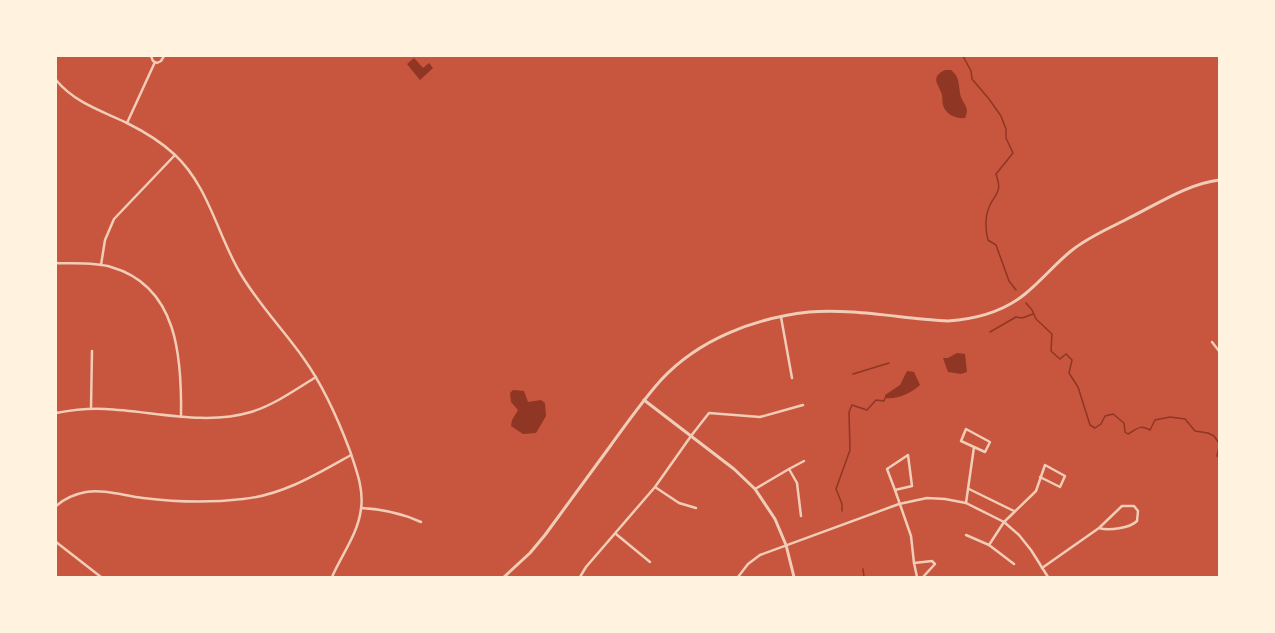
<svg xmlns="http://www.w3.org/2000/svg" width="1275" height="633" viewBox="0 0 1275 633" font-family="Commissioner,sans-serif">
	<rect width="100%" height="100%" fill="#c8553d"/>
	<!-- water -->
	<g fill="#8f3625">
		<path d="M414,58L423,68L429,63L433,68L420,80L407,64Z"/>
		<path d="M945,70H951C961,78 958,86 961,97C964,105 970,108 965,118C956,119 946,115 943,105C942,101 943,97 941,92C937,82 931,77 945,70Z"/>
		<path d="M957,353L965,354L967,372L961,374L948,372L943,358H948Z"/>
		<path d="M907,371L914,372L920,385C912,393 896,400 885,398V395L900,385Z"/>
		<path d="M513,390L524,391L528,402L541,400L545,403L546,416L536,433L523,434L511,426L512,420L518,410L511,402L510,393Z"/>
	</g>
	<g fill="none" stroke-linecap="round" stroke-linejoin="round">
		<!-- stream -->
		<g stroke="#8f3625" stroke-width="1.5">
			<path d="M963,56L971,71L972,79L989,99L1001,116L1006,129V138L1013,153L996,174C1001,189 999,190 991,203C985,214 985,228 988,240L996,245L1009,281L1016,290"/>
			<path d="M1026,303L1032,310L1036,319L1052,334L1051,351L1060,359L1066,354L1072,360L1069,373L1078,387L1090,425L1095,428L1101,424L1105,416L1113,414L1124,423L1125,432L1128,434C1137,429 1140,424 1150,430L1155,420L1170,417L1185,419L1195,431L1208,433L1214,436L1219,443"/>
			<path d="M990,332L1016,317L1022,318L1033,314"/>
			<path d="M853,374L889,363"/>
			<path d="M1219,447L1217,456L1219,457"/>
			<path d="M842,511V504L836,489L850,450L849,412L852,405L867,410L876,400L884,401L885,398"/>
			<path d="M863,569L864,577"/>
		</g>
		<!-- minor -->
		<g stroke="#f1ccb7" stroke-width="2.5">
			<path d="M151,56L153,61L157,63L161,61L164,56"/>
			<path d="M56,80C75,103 102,111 127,123C145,132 160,141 174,154C208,185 217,233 239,271C257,303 283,329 304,359C324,387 338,419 350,451C356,469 364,489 361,509C358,534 342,554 332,577"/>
			<path d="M127,123L155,62"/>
			<path d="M56,263C74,264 94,262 111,267C178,286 182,358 181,417"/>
			<path d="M101,265L105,240L114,219L175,155"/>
			<path d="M781,317L792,378"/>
			<path d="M1212,342L1219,351"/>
			<path d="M91,408L92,351"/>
			<path d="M56,413C72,410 88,408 105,409C152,411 205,426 251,412C274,405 295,390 316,377"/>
			<path d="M908,455L912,486L895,490L887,469Z"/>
			<path d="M789,469L804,461"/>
			<path d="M655,487L679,503L696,508"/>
			<path d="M755,489L789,469L797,483L801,516"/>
			<path d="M969,489L1014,511"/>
			<path d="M895,490L911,536L914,563"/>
			<path d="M966,503L974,447L985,452L990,442L966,429L961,441L974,447"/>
			<path d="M56,506C64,499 75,494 86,492C104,489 125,496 143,498C175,502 210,503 243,499C283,495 317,474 351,455"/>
			<path d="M361,508C384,509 401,513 421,522"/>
			<path d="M616,534L650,562"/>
			<path d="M966,535L989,545"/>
			<path d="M56,542L101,577"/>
			<path d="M1014,564L989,545L1004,522L1036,491L1045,465L1065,476L1060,487L1040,477"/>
			<path d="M1042,568L1099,528L1122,506H1134L1138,511L1137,521C1130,528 1109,531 1099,528"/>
			<path d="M580,577L586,567L655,487L691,436L709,413L760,417L803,405"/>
			<path d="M738,577L748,564L760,555L899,504L927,498L945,499L966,503L1004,522L1019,535L1031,550L1048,577"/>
			<path d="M917,577L914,563L932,561L935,564L923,577"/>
		</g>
		<!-- tertiary -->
		<g stroke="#f1ccb7" stroke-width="3">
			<path d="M644,400L734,469L755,489L775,519L786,545L794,577"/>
			<path d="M504,577L530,553L545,535C567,505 589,475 611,445C627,423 643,400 661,380C699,339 755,318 809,312C852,308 905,319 948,321C976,319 1003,312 1025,294C1041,281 1055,264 1071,251C1088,237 1108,229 1127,219C1156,205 1187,184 1219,180"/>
		</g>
	</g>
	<!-- border -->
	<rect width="1275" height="633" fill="none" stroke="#fff3e0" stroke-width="114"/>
</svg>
